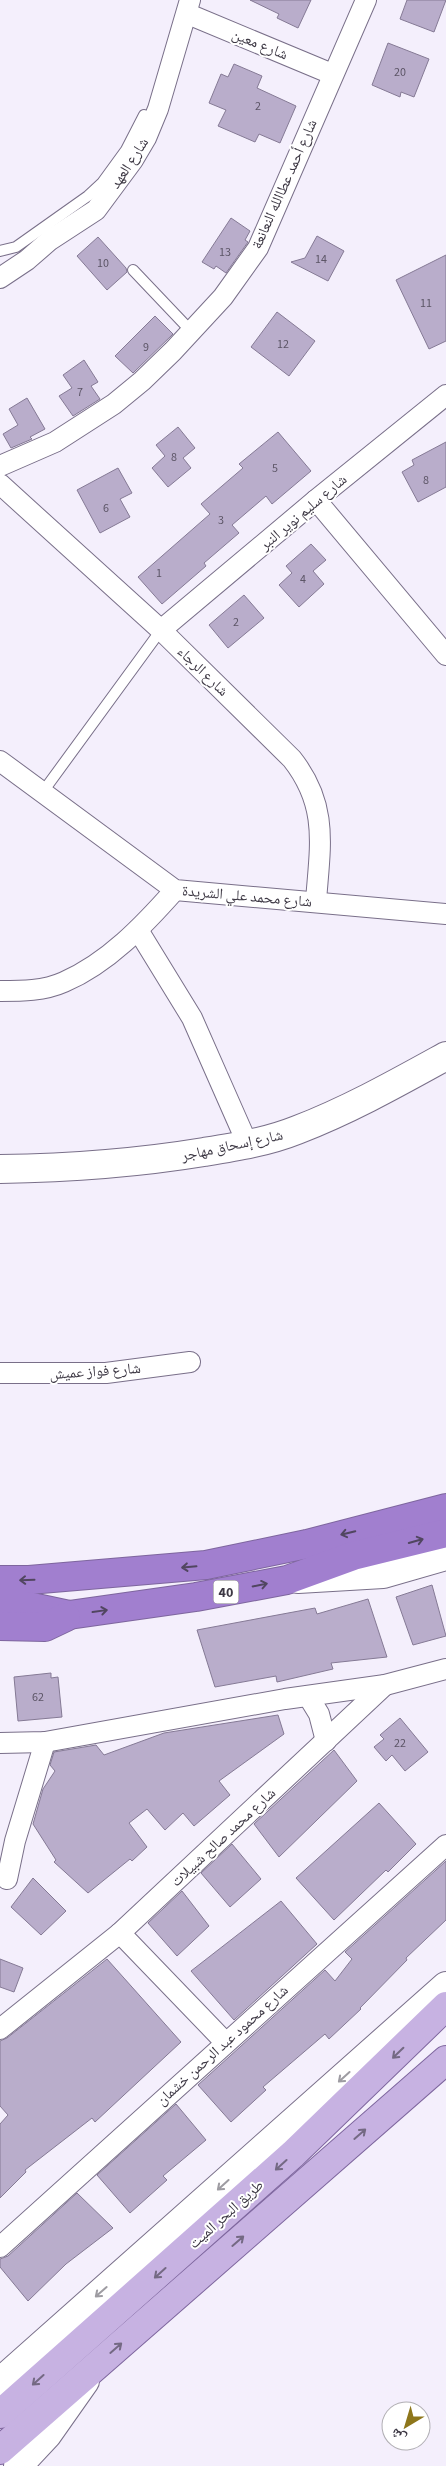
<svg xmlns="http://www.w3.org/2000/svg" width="446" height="2466" viewBox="0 0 446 2466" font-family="'Source Sans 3','Noto Naskh Arabic',sans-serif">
	<rect width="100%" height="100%" fill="#f4effc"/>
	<!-- building -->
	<g fill="#b9adcb" stroke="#857a95">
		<path d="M250,0H311L298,28L277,18L279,14Z"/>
		<path d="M407,0H446L434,32L400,19Z"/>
		<path d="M388,43L429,59L414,97L401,92L400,97L372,85Z"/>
		<path d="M234,64L262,76L257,88L296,106L280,143L259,134L255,142L218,126L226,110L209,103L221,74L228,77Z"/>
		<path d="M231,218L250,231L245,240L248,242L226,273L216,266L214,269L202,262Z"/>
		<path d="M317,236L344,251L328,281L291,262L305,258Z"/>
		<path d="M98,237L126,268L127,272L107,290L77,256Z"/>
		<path d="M446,255V341L429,349L396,280Z"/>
		<path d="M277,312L315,341L289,376L251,347Z"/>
		<path d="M155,316L173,334L133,373L115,356Z"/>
		<path d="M84,360L98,382L91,386L100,399L73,416L59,396L72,388L63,375Z"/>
		<path d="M27,398L45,429L30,437L32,439L11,448L3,434L18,425L9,409Z"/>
		<path d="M178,427L195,448L183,458L191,468L168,487L152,468L165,456L156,445Z"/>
		<path d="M278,432L311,471L272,504L266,496L232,525L239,533L204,563L206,566L162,604L138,577L210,514L201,504L243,468L239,464Z"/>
		<path d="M446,442V487L418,502L402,472L414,465L412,460Z"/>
		<path d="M118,468L132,493L120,499L130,517L100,533L77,490Z"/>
		<path d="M311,544L326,560L313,571L324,584L299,607L279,585L292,573L286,566Z"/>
		<path d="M244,595L264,618L228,648L209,625Z"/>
		<path d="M432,1585L446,1636L413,1645L396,1597Z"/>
		<path d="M368,1599L387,1657L331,1663L333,1669L277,1682L276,1676L215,1687L197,1630L315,1608L317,1614Z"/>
		<path d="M51,1673V1678L58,1677L62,1717L18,1721L14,1677Z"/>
		<path d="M278,1715L284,1734L219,1781L230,1795L194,1826L183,1813L165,1830L147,1809L129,1823L147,1847L132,1861L130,1859L88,1893L54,1862L56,1860L33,1824L43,1789L55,1771L50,1765L54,1752L96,1745L104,1755L164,1733Z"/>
		<path d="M400,1718L428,1752L405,1771L392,1755L386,1761L374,1747L384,1739L380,1735Z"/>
		<path d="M334,1750L357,1781L279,1857L254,1824Z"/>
		<path d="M379,1803L416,1844L388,1872L386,1870L334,1920L296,1878Z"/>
		<path d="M232,1844L261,1879L230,1907L201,1873Z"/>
		<path d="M446,1861V1920L406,1958L407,1960L360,2008L361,2009L329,2039L325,2034L263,2087L266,2090L231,2122L198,2085L325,1970L335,1981L352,1959L345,1952Z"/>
		<path d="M33,1878L66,1911L41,1935L11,1907Z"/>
		<path d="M182,1891L209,1926L177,1956L148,1923Z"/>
		<path d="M281,1901L317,1944L234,2020L191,1971Z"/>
		<path d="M0,1959L23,1968L14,1992L0,1987Z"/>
		<path d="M107,1959L181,2042L95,2122L92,2118L25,2170L26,2172L0,2198V2124L8,2115L0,2106V2041L7,2038Z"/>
		<path d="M176,2104L206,2140L163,2176L167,2180L130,2213L97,2175Z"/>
		<path d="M77,2193L113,2228L66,2264L28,2301L0,2267V2259L8,2256Z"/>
	</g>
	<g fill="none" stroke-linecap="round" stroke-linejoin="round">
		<defs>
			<g id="lane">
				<path d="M0,251L16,247L88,196L102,183L126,150L144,115"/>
				<path d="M133,270L190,330"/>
				<path d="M42,793L161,630"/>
			</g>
			<g id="street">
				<path d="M188,14L332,74"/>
				<path d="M0,278L27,260L50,240L96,210L133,160L146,138L158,109L190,0"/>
				<path d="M0,466L55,442L114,404L142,381L173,351L223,297L258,248L366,0"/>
				<path d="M0,484L161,630L292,759C329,806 320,846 316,901"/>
				<path d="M316,500L446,655"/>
				<path d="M161,630L316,500L446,395"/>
				<path d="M0,761L175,890L446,914"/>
				<path d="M138,930L192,1018L248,1145"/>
				<path d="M0,991C22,991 44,991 64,982C108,963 144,925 175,890"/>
				<path d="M0,1373H106L190,1362"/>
				<path d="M308,1696L319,1714L326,1741"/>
				<path d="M0,1743L45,1742L285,1699L385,1685L446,1669"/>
				<path d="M7,1879L15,1841L45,1742"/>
				<path d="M120,1933L225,2042"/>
				<path d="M0,2029L120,1933L385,1685"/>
				<path d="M0,2247L446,1845"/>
			</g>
			<g id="secondary">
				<path d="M0,1169C68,1168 137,1163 204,1152C235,1147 267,1142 297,1130C349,1110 397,1083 446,1056"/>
				<path d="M298,1579L383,1574L446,1556"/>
				<path d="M0,2382L446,1986"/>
				<path d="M18,2466L47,2435L85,2381"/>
			</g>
			<g id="primary">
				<path d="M0,2414L293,2154L446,2006"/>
				<path d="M0,2450L446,2060"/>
			</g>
			<g id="highway">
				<path d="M0,1580H29L206,1565L307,1544L446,1508"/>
				<path d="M0,1606H27L69,1615L196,1597L287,1580L353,1556L446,1533"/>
				<path d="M0,1626L45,1627L66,1617"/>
			</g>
		</defs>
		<!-- lane casing -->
		<use href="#lane" stroke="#796f89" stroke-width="12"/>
		<!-- street casing -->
		<use href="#street" stroke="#796f89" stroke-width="22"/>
		<!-- secondary casing -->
		<use href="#secondary" stroke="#796f89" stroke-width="30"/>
		<!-- primary casing -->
		<use href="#primary" stroke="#7e669e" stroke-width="30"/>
		<!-- highway casing -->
		<use href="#highway" stroke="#7e669e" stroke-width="30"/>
		<!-- lane -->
		<use href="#lane" stroke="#fff" stroke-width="10"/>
		<!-- street -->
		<use href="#street" stroke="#fff" stroke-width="20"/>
		<!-- secondary -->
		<use href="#secondary" stroke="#fff" stroke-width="28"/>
		<!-- primary -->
		<use href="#primary" stroke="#c7b2e2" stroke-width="28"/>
		<!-- highway -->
		<use href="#highway" stroke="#a17fcf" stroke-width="28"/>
	</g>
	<!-- one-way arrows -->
	<defs><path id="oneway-shaft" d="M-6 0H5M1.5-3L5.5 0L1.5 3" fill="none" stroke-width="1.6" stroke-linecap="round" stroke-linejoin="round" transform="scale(1.25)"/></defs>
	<g stroke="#514660">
		<use href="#oneway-shaft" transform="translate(348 1533) rotate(166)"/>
		<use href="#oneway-shaft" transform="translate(416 1541) rotate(-16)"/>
		<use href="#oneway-shaft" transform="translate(189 1567) rotate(175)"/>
		<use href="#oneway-shaft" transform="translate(27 1580) rotate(178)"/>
		<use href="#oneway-shaft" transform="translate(260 1585) rotate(-11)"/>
		<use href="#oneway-shaft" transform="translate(100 1611) rotate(-8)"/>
	</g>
	<g stroke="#746983">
		<use href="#oneway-shaft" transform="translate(398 2053) rotate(136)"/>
		<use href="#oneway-shaft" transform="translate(360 2134) rotate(-41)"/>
		<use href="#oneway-shaft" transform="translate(281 2165) rotate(138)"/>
		<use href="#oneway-shaft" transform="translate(238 2241) rotate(-41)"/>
		<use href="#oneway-shaft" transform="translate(160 2273) rotate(138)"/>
		<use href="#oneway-shaft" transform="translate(116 2348) rotate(-41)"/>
		<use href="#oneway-shaft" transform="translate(38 2380) rotate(138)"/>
	</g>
	<g stroke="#9e9ca2">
		<use href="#oneway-shaft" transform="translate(344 2077) rotate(138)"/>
		<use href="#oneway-shaft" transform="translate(223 2185) rotate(138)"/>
		<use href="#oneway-shaft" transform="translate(101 2292) rotate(139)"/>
	</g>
	<g text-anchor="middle" stroke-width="4" stroke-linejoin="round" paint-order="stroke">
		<!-- number labels -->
		<g font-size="12" fill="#5c5566">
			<text x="400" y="76">20</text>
			<text x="258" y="110">2</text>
			<text x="225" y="256">13</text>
			<text x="321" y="263">14</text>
			<text x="103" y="267">10</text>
			<text x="426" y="307">11</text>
			<text x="283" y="348">12</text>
			<text x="146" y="351">9</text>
			<text x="80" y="396">7</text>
			<text x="174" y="461">8</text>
			<text x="275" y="472">5</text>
			<text x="426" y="484">8</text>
			<text x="106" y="512">6</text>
			<text x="221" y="524">3</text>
			<text x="159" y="577">1</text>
			<text x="303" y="583">4</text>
			<text x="236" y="626">2</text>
			<text x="38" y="1701">62</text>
			<text x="400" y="1747">22</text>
		</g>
		<!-- shield labels -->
		<rect fill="#fff" stroke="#77747c" stroke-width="1" x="213.5" y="1580.5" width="25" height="23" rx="4"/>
		<g font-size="14" font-weight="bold" fill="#3d3844">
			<text x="226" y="1597">40</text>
		</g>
		<!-- street labels -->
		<g font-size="15" fill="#3d3844" stroke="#fff">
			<text transform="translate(260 44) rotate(22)" y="5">شارع معين</text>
			<text transform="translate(129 163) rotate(-57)" y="5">شارع العهد</text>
			<text transform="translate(284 184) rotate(-66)" y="5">شارع أحمد عطاالله النعانعة</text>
			<text transform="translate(303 512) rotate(-40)" y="5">شارع سليم نوير النبر</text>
			<text transform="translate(203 671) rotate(44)" y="5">شارع الرجاء</text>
			<text transform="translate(247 896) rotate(5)" y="5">شارع محمد علي الشريدة</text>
			<text transform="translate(232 1145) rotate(-12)" y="5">شارع إسحاق مهاجر</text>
			<text transform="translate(95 1371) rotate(-4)" y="5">شارع فواز عميش</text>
			<text transform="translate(223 1837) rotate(-43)" y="5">شارع محمد صالح شبيلات</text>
			<text transform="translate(222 2045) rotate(-42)" y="5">شارع محمود عبد الرحمن خشمان</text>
			<text transform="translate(226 2214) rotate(-42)" y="5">طريق البحر الميت</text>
		</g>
	</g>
	<!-- north arrow -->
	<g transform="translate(406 2426) rotate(218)"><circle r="24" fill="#ffffff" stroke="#b1afb4"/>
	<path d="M0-4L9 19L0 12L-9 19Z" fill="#8e761b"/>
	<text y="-8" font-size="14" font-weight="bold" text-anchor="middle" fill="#3d3844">ش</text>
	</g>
</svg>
